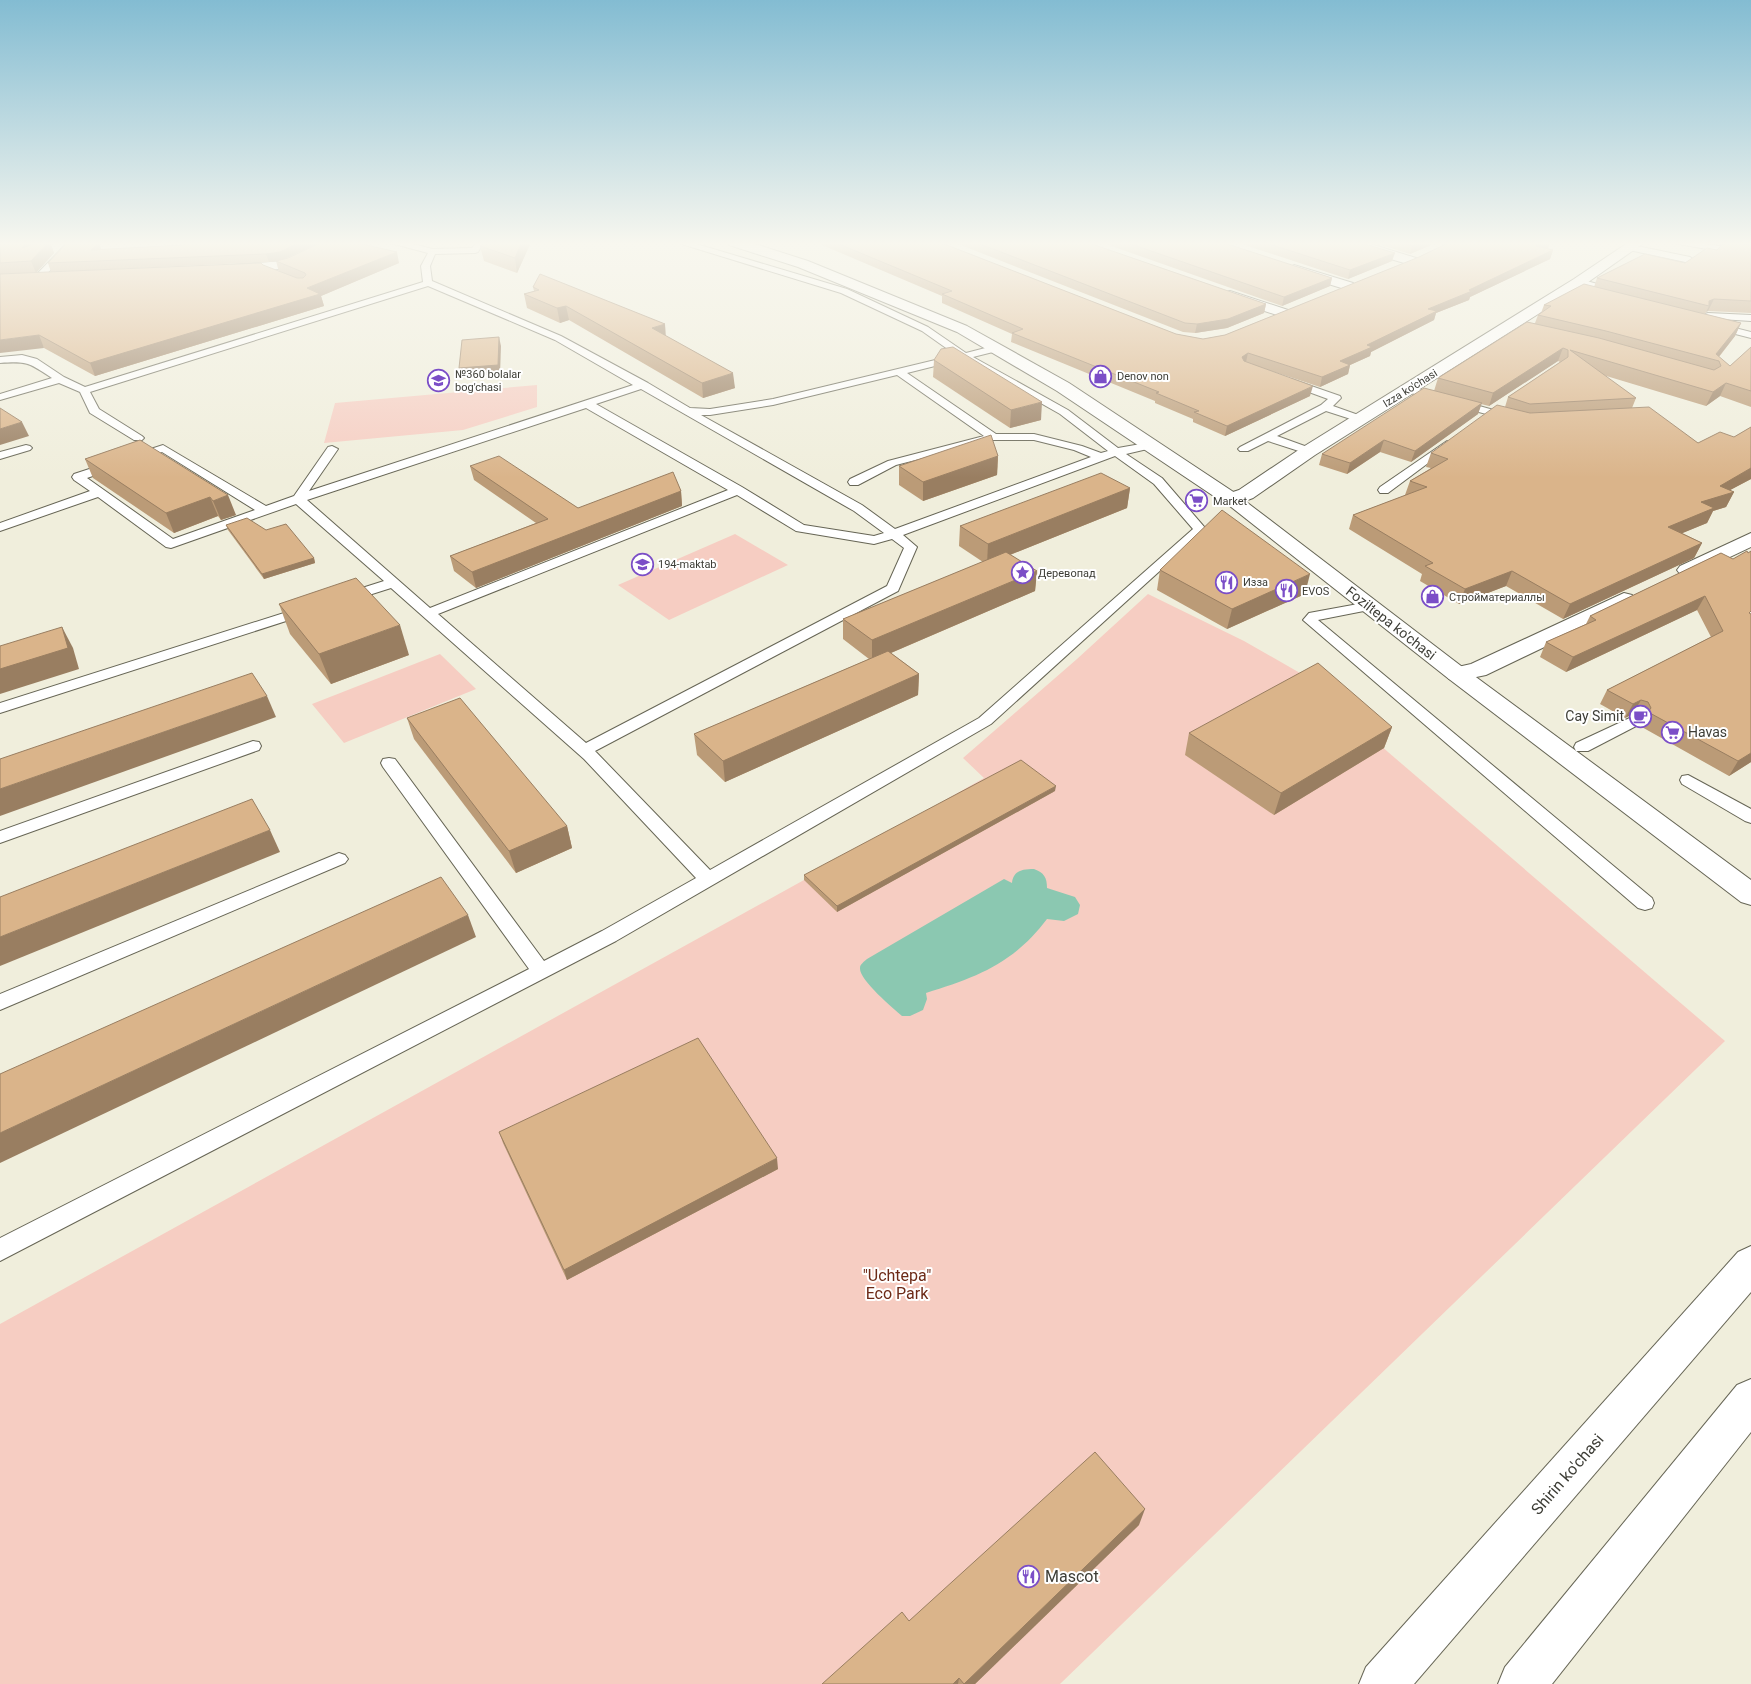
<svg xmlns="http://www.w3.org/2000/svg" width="1751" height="1684" viewBox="0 0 1751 1684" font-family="Roboto,sans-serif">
	<rect width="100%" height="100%" fill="#f0eedc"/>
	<!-- green -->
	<g fill="#f6cdc2">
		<path d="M537,385V407L463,430L324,443L335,403Z"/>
		<path d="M735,534L788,565L669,620L618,585Z"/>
		<path d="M1148,594L1244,641L1300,673L1388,752L1725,1041L1060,1684H0V1324L804,880L984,778L963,758L1077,659Z"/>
		<path d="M440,654L476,689L344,743L312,704Z"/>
	</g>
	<!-- water -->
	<path fill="#8bc8b1" d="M1034,869C1044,873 1047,877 1047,888L1075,897L1080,905L1078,914L1064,921L1047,919C1013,964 977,977 926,993L927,999L923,1010L910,1016H902C893,1008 859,980 860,968C860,964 864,962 867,959L1004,879L1012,883C1013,871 1022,869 1034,869Z"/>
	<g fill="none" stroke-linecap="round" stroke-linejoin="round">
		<defs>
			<g id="lane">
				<path d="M68,242H77L41,280H35V276Z"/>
				<path d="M387,242H404L433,249L472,248L476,242H484L478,252L475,253L435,254L430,266L432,281L561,336L648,383L690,408L710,409L773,399L956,355L922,331L841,293L675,242H690L847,289L928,327L966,353L997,345L1001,346V350L973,357L1068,410L1118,448L1152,442L1156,443L1158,445L1156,447L1126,454L1162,478L1206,529L991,724L616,941L0,1261V1238L529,969L383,767L381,763L383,759L389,758L395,759L544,961L602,931L696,878L584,759L391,588L350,601H340L338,598L340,595L384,581L296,504L171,548L166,547L98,497L0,531V523L90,491L74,480L72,477L74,474L163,445L266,506L294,496L328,447L332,446L338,449L309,491L633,385L555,340L428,286L90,392L99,409L142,436L144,438L142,440H134L90,413L80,392L59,383L0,400V394L52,378C29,363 28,361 0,363V357L22,355L37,359L64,377L85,387L423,282L421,266L428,253ZM963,359L1060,414L1108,451L1101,453L1082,446L1034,434H996L907,373ZM897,375L984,436L888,461L850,479L848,482L850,485H858L896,465L993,440H1034L1074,450L1091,457L895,529L862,505L701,415H710L773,405ZM641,389L854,511L884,533L874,536L804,525L742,487L596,404ZM586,408L728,490L430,608L307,500ZM162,452L255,510L173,539L87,478ZM1115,456L1154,484L1193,529L979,718L710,870L595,751L898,591L917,547L903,535ZM737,495L796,531L874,544L892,539L904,548L887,586L586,743L438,614Z"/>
				<path d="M1668,242H1692L1740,249L1744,252L1740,255Z"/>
				<path d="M1632,245L1690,257L1694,260L1690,263L1629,250V246Z"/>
				<path d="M1579,279L1620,290L1622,292L1617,295L1576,284V280Z"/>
				<path d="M1708,313L1751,315V321L1705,318V314Z"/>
				<path d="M1715,323L1751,332V338L1712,328V324Z"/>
				<path d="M1291,379L1340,396L1341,398L1333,406L1364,417L1366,419L1360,422L1326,411L1277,436L1313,449L1315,451L1313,453H1305L1268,441L1248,451H1240L1238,449L1240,447L1321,405L1328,399L1287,384L1286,382Z"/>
				<path d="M1408,386L1515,416L1517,418L1511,421L1404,391L1403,389Z"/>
				<path d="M1447,441L1453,444L1451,446L1388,493H1380L1378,490L1380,487Z"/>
				<path d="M26,445L30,446L32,448L30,450L0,459V452Z"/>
				<path d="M1369,602L1374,603L1376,606L1374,609L1318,620L1652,898L1654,903L1652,908L1645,910L1638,908L1303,620L1309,613Z"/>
				<path d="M306,606L311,607L313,610L311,613L0,713V703Z"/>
				<path d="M1634,716L1640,718L1642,721L1640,724L1588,751H1576L1574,747L1576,743Z"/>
				<path d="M253,741L259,742L261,746L259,750L0,843V831Z"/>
				<path d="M1688,775L1751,809V823L1745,821L1682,784L1680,780L1682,776Z"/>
				<path d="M339,853L345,855L348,859L345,863L0,1010V994Z"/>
			</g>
			<g id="street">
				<path d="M326,242H344L291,268L231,273L224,269L231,265L284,261Z"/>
				<path d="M728,242H749L808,261L967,326L1069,383L1238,495L1241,499L1238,503L1231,505L1224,503L1057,391L957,332L798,267L729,245Z"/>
				<path d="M1342,242H1364L1416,258L1418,261L1411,265L1343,245Z"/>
				<path d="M1294,265L1353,283L1355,286L1353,289L1348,290L1289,272L1287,269Z"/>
				<path d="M1230,291L1288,310L1290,313L1288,316L1283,317L1225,298L1223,295L1225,292Z"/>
				<path d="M1751,533V547L1694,574L1687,576L1680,574L1677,570L1680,566Z"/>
				<path d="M1624,593L1632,595L1635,600L1632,605L1486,675L1457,681L1449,679L1445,674L1449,669L1471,664Z"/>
			</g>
			<g id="secondary">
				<path d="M1629,242H1645L1584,285L1315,455L1253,498L1245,501L1465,669L1751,880V905L1741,902L1449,679L1221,499L1224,495L1239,490L1303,447L1574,279Z"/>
				<path d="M1751,1246V1292L1414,1684H1359L1366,1667L1738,1252Z"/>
				<path d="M1751,1379V1432L1552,1684H1498L1505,1667L1737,1385Z"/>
			</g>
		</defs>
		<!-- lane casing -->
		<use href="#lane" stroke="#666555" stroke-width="2"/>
		<!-- street casing -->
		<use href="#street" stroke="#666555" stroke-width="2"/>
		<!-- secondary casing -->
		<use href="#secondary" stroke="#666555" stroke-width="2"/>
		<!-- lane -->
		<use href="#lane" fill="#fff" fill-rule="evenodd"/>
		<!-- street -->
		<use href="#street" fill="#fff" fill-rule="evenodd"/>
		<!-- secondary -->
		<use href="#secondary" fill="#fff" fill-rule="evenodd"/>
	</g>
	<!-- wall -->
	<g fill="#bb9b77">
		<path d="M0,242H50L54,253L36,273L0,274Z"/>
		<path d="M531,242L517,273L484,261L480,246Z"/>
		<path d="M815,242H939L1176,334L1203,339L1225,335L1419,257L1450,242H1551L1550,243L1548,248L1546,249L1553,250L1550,259L1470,297L1469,300L1436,313L1434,320L1371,352L1370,356L1350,365L1348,374L1320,387L1262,368L1310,396L1225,436L1193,422V419L1155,403V401L1011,342L1012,334L942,303V296Z"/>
		<path d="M953,242H1086L1266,304L1264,313L1227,328L1195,333L1183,332Z"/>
		<path d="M1100,242H1221L1332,278L1330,286L1282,306Z"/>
		<path d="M1236,242H1358L1392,261L1348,279Z"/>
		<path d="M1372,242H1438L1410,254Z"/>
		<path d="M1725,242H1751V313L1708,311L1706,312L1705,314L1741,323L1735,336L1719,357L1730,366L1751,347V407L1720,396L1706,406L1603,375L1636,398L1632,408L1698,443L1734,437L1751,427V479L1730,490L1734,492L1726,507L1713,511L1707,523L1682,533L1702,543L1694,558L1563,619L1506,586L1459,604L1420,581L1422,574L1349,529L1353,515L1406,495H1405L1410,481L1431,468L1426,467L1431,453L1505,407L1508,397L1560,362L1558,361L1489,406L1481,404L1478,414L1411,462L1380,452L1347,474L1319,465L1322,454L1434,391L1438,378L1535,323L1538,315L1541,313L1544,305L1594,287L1597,278L1685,263L1717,250Z"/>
		<path d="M315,245L285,259L399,263L321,296L324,306L95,376L44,348L0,274L263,265L279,272L276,261L269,262L51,272L48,263L101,250Z"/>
		<path d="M533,287L666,336L735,388L703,398L569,320L560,323L527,308L524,294L534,291Z"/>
		<path d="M934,360L1041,420L1010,428L933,377Z"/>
		<path d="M140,440L236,515L221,520L218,516L174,533L93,478L85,459Z"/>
		<path d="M998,456L997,475L923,501L899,485V466Z"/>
		<path d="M470,466L578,508L681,491L682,506L476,588L454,571L450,556L536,523L474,480Z"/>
		<path d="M1130,488L1127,508L1010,555L1037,571L1035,591L891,653L919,674L918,695L725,782L697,755L694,734L869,659L843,639V619L983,562L959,546L960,526Z"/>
		<path d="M226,525L266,530L314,558L315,563L264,579L228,530Z"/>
		<path d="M1721,553L1751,762L1729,776L1640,726L1643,721L1641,716L1633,714L1625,718L1600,704L1607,690L1711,637L1697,610L1566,672L1540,657L1546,642L1586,624L1590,616Z"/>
		<path d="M1160,570L1305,594L1227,629L1157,590Z"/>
		<path d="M279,604L409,655L331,684L290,634Z"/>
		<path d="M407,718L567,826L572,848L516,873L414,739Z"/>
		<path d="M1392,727L1384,748L1274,815L1185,755L1189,733Z"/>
		<path d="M1055,791L837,912L804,880V875Z"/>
		<path d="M499,1132L778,1169L567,1280L503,1143Z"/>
		<path d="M1139,1525L975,1684H822L909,1621Z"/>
	</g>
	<!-- shaded-wall -->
	<g fill="#997e61">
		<path d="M28,242H43L22,248Z"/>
		<path d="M50,242L54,253L36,273L31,261Z"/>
		<path d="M300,242H314L315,245L282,260L269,262L266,254Z"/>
		<path d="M522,242H531L517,273L515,258Z"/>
		<path d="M1420,242H1438L1410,254L1412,246Z"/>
		<path d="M1543,242H1551L1550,243L1548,248L1533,254L1536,246Z"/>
		<path d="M1742,242H1748L1747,244L1740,247Z"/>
		<path d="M99,243L102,251L91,250Z"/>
		<path d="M1553,250L1550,259L1470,297L1469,300L1436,313L1434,320L1371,352L1370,356L1350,365L1348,374L1320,387L1322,377L1340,361L1428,309Z"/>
		<path d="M397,252L399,263L321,296L324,306L95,376L90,363L307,288Z"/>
		<path d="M1395,253L1392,261L1348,279L1350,270Z"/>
		<path d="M1332,278L1330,286L1282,306L1284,297Z"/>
		<path d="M1714,299L1708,311L1706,312L1709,306V301Z"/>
		<path d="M1266,304L1264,313L1227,328L1195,333L1197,324Z"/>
		<path d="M566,306L569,320L560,323L557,308Z"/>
		<path d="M1741,323L1735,336L1716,360V354Z"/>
		<path d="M665,324L666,338L652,328Z"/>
		<path d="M39,335L44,348L0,353V340Z"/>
		<path d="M499,337L501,346L500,374L461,377L459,368Z"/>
		<path d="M1563,348L1558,361L1489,406L1493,393Z"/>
		<path d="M1248,353L1246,362L1240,366L1242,357Z"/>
		<path d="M733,373L735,388L703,398L702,383Z"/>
		<path d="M1726,383L1720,396L1706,406L1713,392Z"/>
		<path d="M1313,386L1310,396L1225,436L1227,426Z"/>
		<path d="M1042,402L1041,420L1010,428L1011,410Z"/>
		<path d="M1482,403L1478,414L1411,462L1415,451Z"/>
		<path d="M22,422L29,436L0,445V429Z"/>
		<path d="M1384,440L1380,452L1347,474L1350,463Z"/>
		<path d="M998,456L997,475L923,501V482Z"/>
		<path d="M1751,468V479L1717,497L1734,492L1726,507L1713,511L1707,523L1661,542L1668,527L1720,486Z"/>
		<path d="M1130,488L1127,508L987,564L988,544Z"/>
		<path d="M681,491L682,506L476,588L472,572Z"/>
		<path d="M228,495L236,515L221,520L213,501Z"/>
		<path d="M210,497L218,516L174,533L166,513Z"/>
		<path d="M1702,543L1694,558L1563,619L1570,604Z"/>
		<path d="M314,558L315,563L264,579L262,574Z"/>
		<path d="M1037,571L1035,591L872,661V640Z"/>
		<path d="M1512,571L1506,586L1459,604L1465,589Z"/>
		<path d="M1310,574L1305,594L1227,629L1232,609Z"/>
		<path d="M1705,596L1697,610L1566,672L1573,657Z"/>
		<path d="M400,625L409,655L331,684L319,654Z"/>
		<path d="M62,627L73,648L79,669L0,694V669Z"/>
		<path d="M919,674L918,695L725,782L723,761Z"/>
		<path d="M267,696L276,717L0,816V789Z"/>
		<path d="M1641,700L1633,714L1625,718L1633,704Z"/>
		<path d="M1392,727L1384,748L1274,815L1281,793Z"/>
		<path d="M1751,753V762L1729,776L1738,761Z"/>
		<path d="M1056,786L1055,791L837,912V906Z"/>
		<path d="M567,826L572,848L516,873L509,851Z"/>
		<path d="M270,830L280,852L0,966V937Z"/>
		<path d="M468,915L476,937L0,1163V1133Z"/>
		<path d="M777,1158L778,1169L567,1280L564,1270Z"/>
		<path d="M1145,1509L1139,1525L975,1684H964Z"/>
		<path d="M959,1678L958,1684H953Z"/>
	</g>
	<!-- building -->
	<g fill="#dab48a" stroke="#997e61">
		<path d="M0,242H28L22,248L37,243L49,242L31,261L0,263Z"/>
		<path d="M186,242H300L280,252L266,254L48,263L66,244L99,243L91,250L183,245Z"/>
		<path d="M322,242H353L397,252L307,288L320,294L90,363L39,335L0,340V274L261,263L263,265L297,278H303L306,275L305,273L276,261L288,258Z"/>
		<path d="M483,242H522L515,258L480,246Z"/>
		<path d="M834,242H939L1176,334L1203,339L1225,335L1419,257L1450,242H1544L1536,246L1553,250L1469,290L1472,291L1428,309L1437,311L1367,345L1372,347L1340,361L1350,365L1322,377L1248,353L1242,357L1244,361L1313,386L1227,426L1194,412L1199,411L1156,393L1159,392L1012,333L1023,329L942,294L952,291Z"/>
		<path d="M975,242H1086L1266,304L1228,319L1197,324L1185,323Z"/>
		<path d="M1125,242H1221L1332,278L1284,297Z"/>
		<path d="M1263,242H1358L1395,253L1350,270Z"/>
		<path d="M1401,242H1420L1412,246Z"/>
		<path d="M1725,242H1731L1748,245L1751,243V301L1714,299L1709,301V306L1597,278L1645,254L1685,263L1707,248L1717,250Z"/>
		<path d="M540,274L665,324L652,328L733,373L702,383L566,306L557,308L524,294L539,290L533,287Z"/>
		<path d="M1584,284L1741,323L1716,354L1730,366L1751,347V391L1726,383L1713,392L1570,350L1636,398L1530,404L1508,397L1568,357V350L1563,348L1493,393L1438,378L1527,322L1599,338L1714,370L1721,366L1719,361L1606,331L1538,315L1551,306L1544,305Z"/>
		<path d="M499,337L498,365L459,368L462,340Z"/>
		<path d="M953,347L1042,402L1011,410L934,360L941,349Z"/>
		<path d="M1424,388L1482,403L1415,451L1384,440L1350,463L1322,454Z"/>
		<path d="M1497,405L1530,413L1649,407L1698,443L1720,432L1734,437L1751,427V468L1720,486L1734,492L1701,502L1714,508L1668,527L1702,543L1570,604L1512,571L1465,589L1425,566L1433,563L1353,515L1427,487L1410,481L1448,459L1431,453Z"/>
		<path d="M0,408L22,422L0,429Z"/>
		<path d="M991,435L998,456L923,482L899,466Z"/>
		<path d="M140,440L228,495L213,501L210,497L166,513L85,459Z"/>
		<path d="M499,456L578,508L673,472L681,491L472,572L450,556L548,519L470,466Z"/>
		<path d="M1101,473L1130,488L988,544L960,526Z"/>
		<path d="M1222,510L1310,574L1232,609L1160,570Z"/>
		<path d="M247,518L266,530L286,524L314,558L262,574L226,525Z"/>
		<path d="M1747,551L1748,553L1751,551V611L1749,613L1751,614V753L1738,761L1648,712L1651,708L1648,702L1641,700L1633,704L1607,690L1723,631L1705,596L1573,657L1546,642L1596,620L1590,616L1721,553L1733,559Z"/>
		<path d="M1006,552L1037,571L872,640L843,619Z"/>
		<path d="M356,578L400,625L319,654L279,604Z"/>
		<path d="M62,627L68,648L0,669V646Z"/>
		<path d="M888,651L919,674L723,761L694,734Z"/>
		<path d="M1318,663L1392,727L1281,793L1189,733Z"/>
		<path d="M252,673L267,696L0,789V759Z"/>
		<path d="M460,698L567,826L509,851L407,718Z"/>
		<path d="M1021,760L1056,786L837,906L804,875Z"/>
		<path d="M252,799L270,830L0,937V897Z"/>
		<path d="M441,877L468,915L0,1133V1074Z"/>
		<path d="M698,1038L777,1158L564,1270L499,1132Z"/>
		<path d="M1095,1452L1145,1509L964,1684L959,1678L953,1684H822L902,1612L909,1621Z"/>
	</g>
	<!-- sky -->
	<linearGradient id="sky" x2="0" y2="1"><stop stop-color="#83bcd2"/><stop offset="0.51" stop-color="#f8f7ef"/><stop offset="1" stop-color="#f8f7ef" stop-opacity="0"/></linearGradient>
	<rect width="1751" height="478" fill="url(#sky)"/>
	<!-- icons -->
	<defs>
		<symbol id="shop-ring" viewBox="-11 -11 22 22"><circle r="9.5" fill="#fff" stroke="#7b4ec7" stroke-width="1.5"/><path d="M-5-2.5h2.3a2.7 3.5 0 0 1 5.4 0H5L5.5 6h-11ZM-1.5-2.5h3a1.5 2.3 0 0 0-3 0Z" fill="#7b4ec7"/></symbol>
		<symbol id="school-ring" viewBox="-11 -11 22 22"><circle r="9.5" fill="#fff" stroke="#7b4ec7" stroke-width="1.5"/><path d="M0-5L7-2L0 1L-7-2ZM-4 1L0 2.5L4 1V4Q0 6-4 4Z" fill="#7b4ec7"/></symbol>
		<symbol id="supermarket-ring" viewBox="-11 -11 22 22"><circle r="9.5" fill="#fff" stroke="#7b4ec7" stroke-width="1.5"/><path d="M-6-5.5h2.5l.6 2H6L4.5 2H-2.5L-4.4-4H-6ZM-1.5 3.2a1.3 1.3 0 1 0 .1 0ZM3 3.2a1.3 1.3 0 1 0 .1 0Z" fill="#7b4ec7"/></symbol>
		<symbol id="sight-ring" viewBox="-11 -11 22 22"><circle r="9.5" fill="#fff" stroke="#7b4ec7" stroke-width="1.5"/><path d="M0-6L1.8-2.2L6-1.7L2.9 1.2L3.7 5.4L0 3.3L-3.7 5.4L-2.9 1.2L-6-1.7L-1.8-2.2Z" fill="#7b4ec7"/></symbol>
		<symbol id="restaurant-ring" viewBox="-11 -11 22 22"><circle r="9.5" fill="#fff" stroke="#7b4ec7" stroke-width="1.5"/><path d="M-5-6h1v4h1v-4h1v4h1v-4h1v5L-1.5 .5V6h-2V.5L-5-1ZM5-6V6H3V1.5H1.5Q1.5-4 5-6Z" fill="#7b4ec7"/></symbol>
		<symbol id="cafe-ring" viewBox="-11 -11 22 22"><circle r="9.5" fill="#fff" stroke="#7b4ec7" stroke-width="1.5"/><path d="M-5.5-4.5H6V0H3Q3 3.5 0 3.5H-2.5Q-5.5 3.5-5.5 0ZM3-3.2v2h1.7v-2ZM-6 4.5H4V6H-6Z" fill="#7b4ec7"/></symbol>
	</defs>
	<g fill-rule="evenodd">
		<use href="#shop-ring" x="1088" y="364" width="25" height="25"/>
		<use href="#school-ring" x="426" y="368" width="25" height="25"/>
		<use href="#supermarket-ring" x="1184" y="488" width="25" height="25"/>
		<use href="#school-ring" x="630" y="552" width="25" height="25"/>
		<use href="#sight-ring" x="1010" y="560" width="25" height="25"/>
		<use href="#restaurant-ring" x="1214" y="570" width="25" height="25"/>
		<use href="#restaurant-ring" x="1274" y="578" width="25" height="25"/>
		<use href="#shop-ring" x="1420" y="584" width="25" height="25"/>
		<use href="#cafe-ring" x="1628" y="704" width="25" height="25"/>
		<use href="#supermarket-ring" x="1660" y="720" width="25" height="25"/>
		<use href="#restaurant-ring" x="1016" y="1564" width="25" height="25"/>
	</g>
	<g text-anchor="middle" stroke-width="4" stroke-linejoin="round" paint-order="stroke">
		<!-- far-poi labels -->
		<g font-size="11" fill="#3d3d36" stroke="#fff" text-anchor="start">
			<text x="455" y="378">№360 bolalar<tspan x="455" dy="13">bog'chasi</tspan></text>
			<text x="1117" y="380">Denov non</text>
			<text x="1213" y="505">Market</text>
			<text x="658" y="568">194-maktab</text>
			<text x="1038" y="577">Деревопад</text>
			<text x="1243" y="586">Изза</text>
			<text x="1302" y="595">EVOS</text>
			<text x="1449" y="601">Стройматериаллы</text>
		</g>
		<!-- far-street labels -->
		<g font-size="11" fill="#3d3d36" stroke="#fff">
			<text transform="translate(1410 388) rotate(-32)" y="4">Izza ko'chasi</text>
		</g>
		<!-- street labels -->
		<g font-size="14" fill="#3d3d36" stroke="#fff">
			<text transform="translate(1391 623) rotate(38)" y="5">Foziltepa ko'chasi</text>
		</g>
		<!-- poi labels -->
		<g font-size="14" fill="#3d3d36" stroke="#fff" text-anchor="end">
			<text x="1624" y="721">Cay Simit</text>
			<text x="1688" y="737" text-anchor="start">Havas</text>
		</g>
		<!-- near-park labels -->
		<g font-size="16" fill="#6d2a17" stroke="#fff">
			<text x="897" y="1281">"Uchtepa"<tspan x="897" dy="18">Eco Park</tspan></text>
		</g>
		<!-- near-street labels -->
		<g font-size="16" fill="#3d3d36" stroke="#fff">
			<text transform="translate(1567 1474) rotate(-49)" y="6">Shirin ko'chasi</text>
		</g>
		<!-- near-poi labels -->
		<g font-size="16" fill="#3d3d36" stroke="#fff" text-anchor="start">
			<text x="1045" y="1582">Mascot</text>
		</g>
	</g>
</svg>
